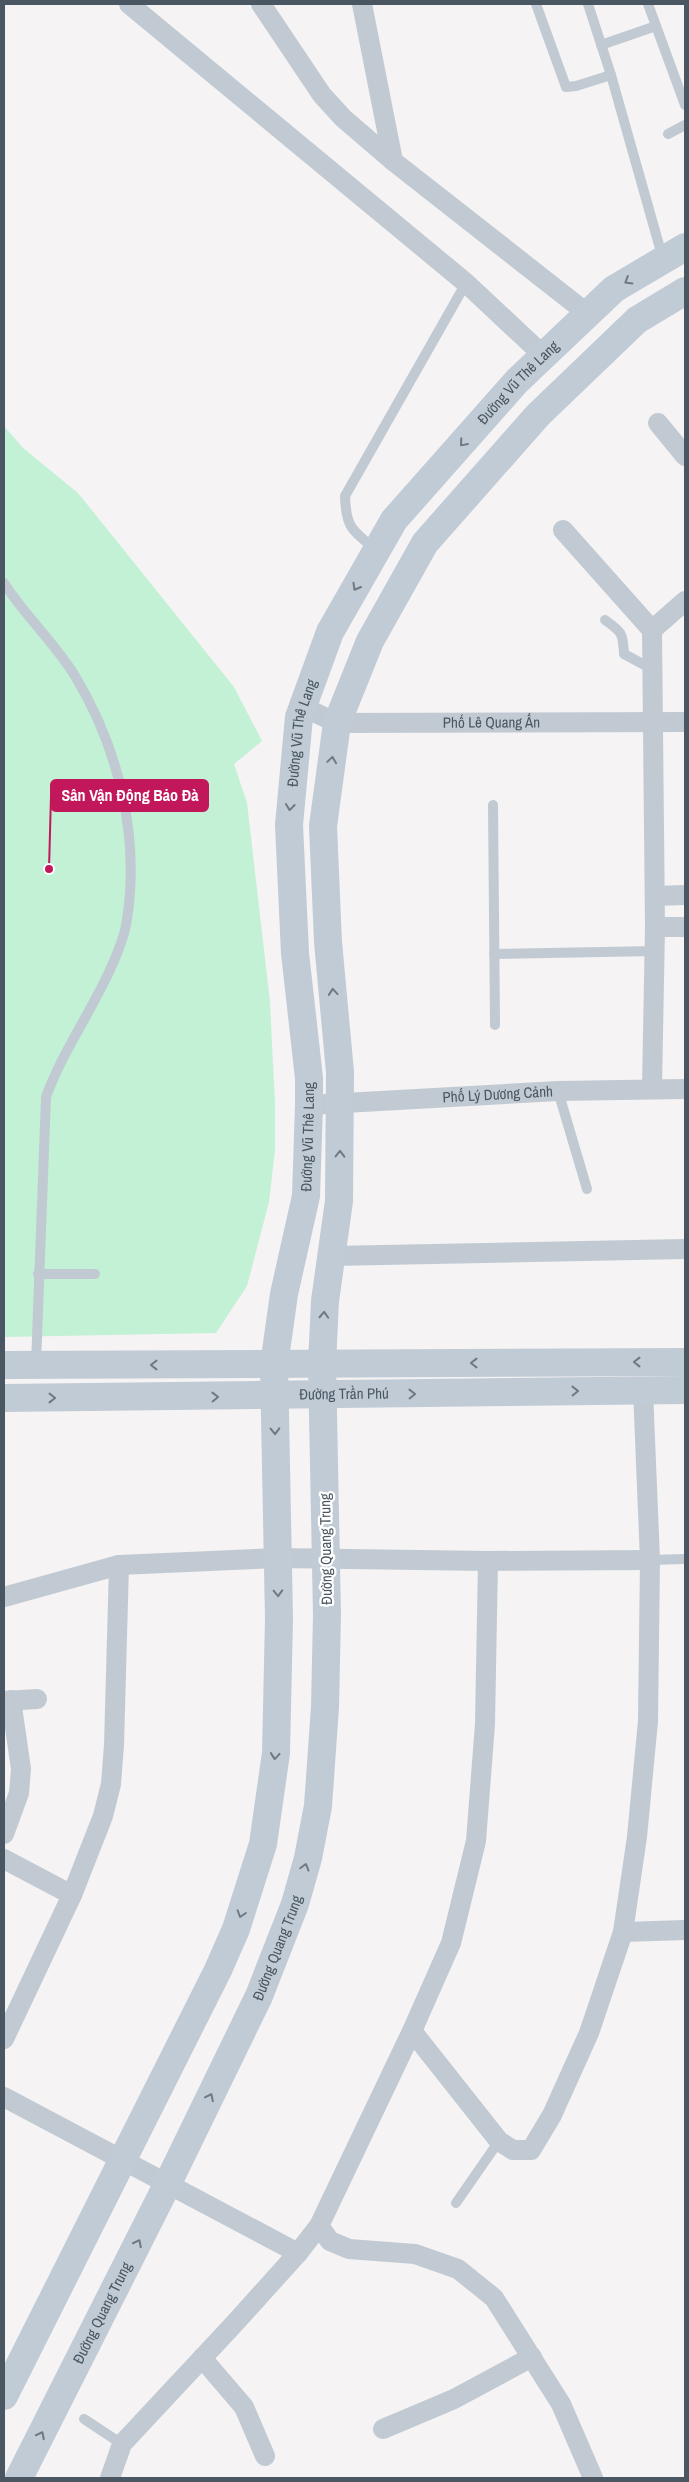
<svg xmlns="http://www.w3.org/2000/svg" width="689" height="2482" viewBox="0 0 689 2482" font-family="'Archivo Narrow',sans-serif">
	<rect width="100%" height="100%" fill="#f5f3f3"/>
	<!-- green -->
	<path fill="#c3f1d5" d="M4,426L23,448L78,493L234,687L262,741L234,764L247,803L270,1002L275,1104V1150L269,1202L247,1286L216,1333L4,1337Z"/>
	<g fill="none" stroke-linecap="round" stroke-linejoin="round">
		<!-- lane -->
		<g stroke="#c1cad2" stroke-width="10">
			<path d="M536,4L566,87L576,86L611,75"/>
			<path d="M588,4L611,75L663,259"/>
			<path d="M648,4L685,105"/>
			<path d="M601,45L656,26"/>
			<path d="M668,134L685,125"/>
			<path d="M376,550C352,530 346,528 345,496L466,283"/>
			<path d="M4,583C25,616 55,643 75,676C118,747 140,836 127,919C125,936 116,957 109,972C89,1015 62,1053 46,1097L36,1364"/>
			<path d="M605,620C622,632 623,633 624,654L652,669"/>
			<path d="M493,805L495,1025"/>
			<path d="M494,954L655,951"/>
			<path d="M558,1091L587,1189"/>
			<path d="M38,1274H95"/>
			<path d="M650,1560L685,1559"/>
			<path d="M456,2203L499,2141"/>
			<path d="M84,2419L122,2444"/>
		</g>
		<!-- street -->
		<g stroke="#c1cad2" stroke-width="20">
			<path d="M129,4L466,283L544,356"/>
			<path d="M261,4L322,95L343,118L393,161"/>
			<path d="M362,4L393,161L588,314"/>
			<path d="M658,423L685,456"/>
			<path d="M563,530L652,630L655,927L652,1088"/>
			<path d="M652,630L685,601"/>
			<path id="s1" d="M303,707L337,723L685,722"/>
			<path d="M655,896L685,895"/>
			<path d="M655,927H685"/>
			<path id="s2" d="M309,1105L558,1091L685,1089"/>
			<path d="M331,1256L685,1249"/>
			<path d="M4,1597L119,1565L278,1558L488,1561L650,1560"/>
			<path d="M4,1701L37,1699"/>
			<path d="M4,1834L19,1793L21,1769L11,1700"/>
			<path d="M4,1859L72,1895"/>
			<path d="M623,1932L685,1930"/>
			<path d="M412,2031L499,2141L513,2150H531L552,2115L589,2033L623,1932L637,1837L648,1721L650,1560L643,1390"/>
			<path d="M4,2039L72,1895L103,1816L111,1784L114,1745L119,1565"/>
			<path d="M4,2097L298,2253"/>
			<path d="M319,2226L330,2241L349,2249L415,2254L458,2269L494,2298L561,2404L593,2478"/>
			<path d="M202,2358L244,2407L265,2456"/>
			<path d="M383,2429L454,2399L532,2357"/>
			<path d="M110,2478L122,2444L234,2324L298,2253L319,2226L412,2031L451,1943L476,1841L485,1724L488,1561"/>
		</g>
		<!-- secondary -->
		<g stroke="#c1cbd6" stroke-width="28">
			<path d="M4,1365L685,1362"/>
			<path id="s3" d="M4,1398L685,1390"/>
			<path id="s4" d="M4,2396L218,1970L236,1929L263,1844L276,1753L279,1618L274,1365L284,1294L306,1196L309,1105V1078L295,953L289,825L299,717L330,632L394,520L517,381L614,289L685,247"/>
			<path id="s5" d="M19,2478L168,2183L259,1996L295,1904L308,1858L318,1806L325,1707L327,1615L322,1364L325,1301L339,1201L340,1072L328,942L323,826L337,723L370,641L425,543L538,415L637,320L685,291"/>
		</g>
	</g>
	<!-- one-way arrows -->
	<defs><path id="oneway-chevron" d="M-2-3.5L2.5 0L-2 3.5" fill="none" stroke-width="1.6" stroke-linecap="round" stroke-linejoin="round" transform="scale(1.25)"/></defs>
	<g stroke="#6e7984">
		<use href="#oneway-chevron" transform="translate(628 281) rotate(149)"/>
		<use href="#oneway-chevron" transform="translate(463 443) rotate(131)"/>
		<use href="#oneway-chevron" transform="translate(356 587) rotate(120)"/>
		<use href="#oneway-chevron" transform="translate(332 760) rotate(-82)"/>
		<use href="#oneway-chevron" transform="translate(290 807) rotate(96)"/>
		<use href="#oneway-chevron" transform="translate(333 992) rotate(-95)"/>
		<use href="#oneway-chevron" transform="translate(340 1154) rotate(-89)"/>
		<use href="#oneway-chevron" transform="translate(324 1315) rotate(-87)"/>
		<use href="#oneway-chevron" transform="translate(637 1362) rotate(180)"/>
		<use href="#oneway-chevron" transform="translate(474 1363) rotate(180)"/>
		<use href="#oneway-chevron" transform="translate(154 1365) rotate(180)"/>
		<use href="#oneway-chevron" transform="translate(575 1391) rotate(-1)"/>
		<use href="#oneway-chevron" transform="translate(412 1394) rotate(-1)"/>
		<use href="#oneway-chevron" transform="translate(215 1397) rotate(-1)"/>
		<use href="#oneway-chevron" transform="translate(52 1398)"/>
		<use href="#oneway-chevron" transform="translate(275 1431) rotate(89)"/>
		<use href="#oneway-chevron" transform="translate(278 1593) rotate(88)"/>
		<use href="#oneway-chevron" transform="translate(275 1756) rotate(95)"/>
		<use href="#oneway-chevron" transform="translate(305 1867) rotate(-74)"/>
		<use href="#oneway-chevron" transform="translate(241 1914) rotate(108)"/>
		<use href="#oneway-chevron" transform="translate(210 2097) rotate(-64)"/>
		<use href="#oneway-chevron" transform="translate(138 2243) rotate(-63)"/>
		<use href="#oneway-chevron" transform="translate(41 2435) rotate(-63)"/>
	</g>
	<g text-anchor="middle" stroke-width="4.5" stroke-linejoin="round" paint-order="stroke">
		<!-- street labels -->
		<g font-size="15" fill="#4a5661" stroke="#fff">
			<text dy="5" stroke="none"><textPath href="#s4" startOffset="2148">Đường Vũ Thê Lang</textPath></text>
			<text dy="5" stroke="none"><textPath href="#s1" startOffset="192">Phố Lê Quang Ấn</textPath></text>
			<text dy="5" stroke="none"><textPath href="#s4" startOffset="1728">Đường Vũ Thê Lang</textPath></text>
			<text dy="5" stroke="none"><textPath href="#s2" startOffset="189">Phố Lý Dương Cảnh</textPath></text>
			<text dy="5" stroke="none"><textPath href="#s4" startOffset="1322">Đường Vũ Thê Lang</textPath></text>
			<text dy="5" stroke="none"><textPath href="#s3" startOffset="340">Đường Trần Phú</textPath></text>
			<text transform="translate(326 1549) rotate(-91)" y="5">Đường Quang Trung</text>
			<text dy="5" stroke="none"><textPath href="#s5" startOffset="590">Đường Quang Trung</textPath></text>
			<text dy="5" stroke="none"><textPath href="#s5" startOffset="185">Đường Quang Trung</textPath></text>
		</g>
	</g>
	<!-- callouts -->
	<path fill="none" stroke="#c2185b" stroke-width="2" d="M49 869L51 796"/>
	<circle fill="#c2185b" stroke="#fff" stroke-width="2" cx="49" cy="869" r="5"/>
	<rect fill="#c2185b" stroke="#c2185b" stroke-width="2" x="51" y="780" width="157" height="31" rx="5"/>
	<g font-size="16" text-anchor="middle" font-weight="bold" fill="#fff">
		<text x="130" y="801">Sân Vận Động Bảo Đà</text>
	</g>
	<!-- border -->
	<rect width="689" height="2482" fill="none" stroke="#4a5661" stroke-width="10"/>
</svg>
